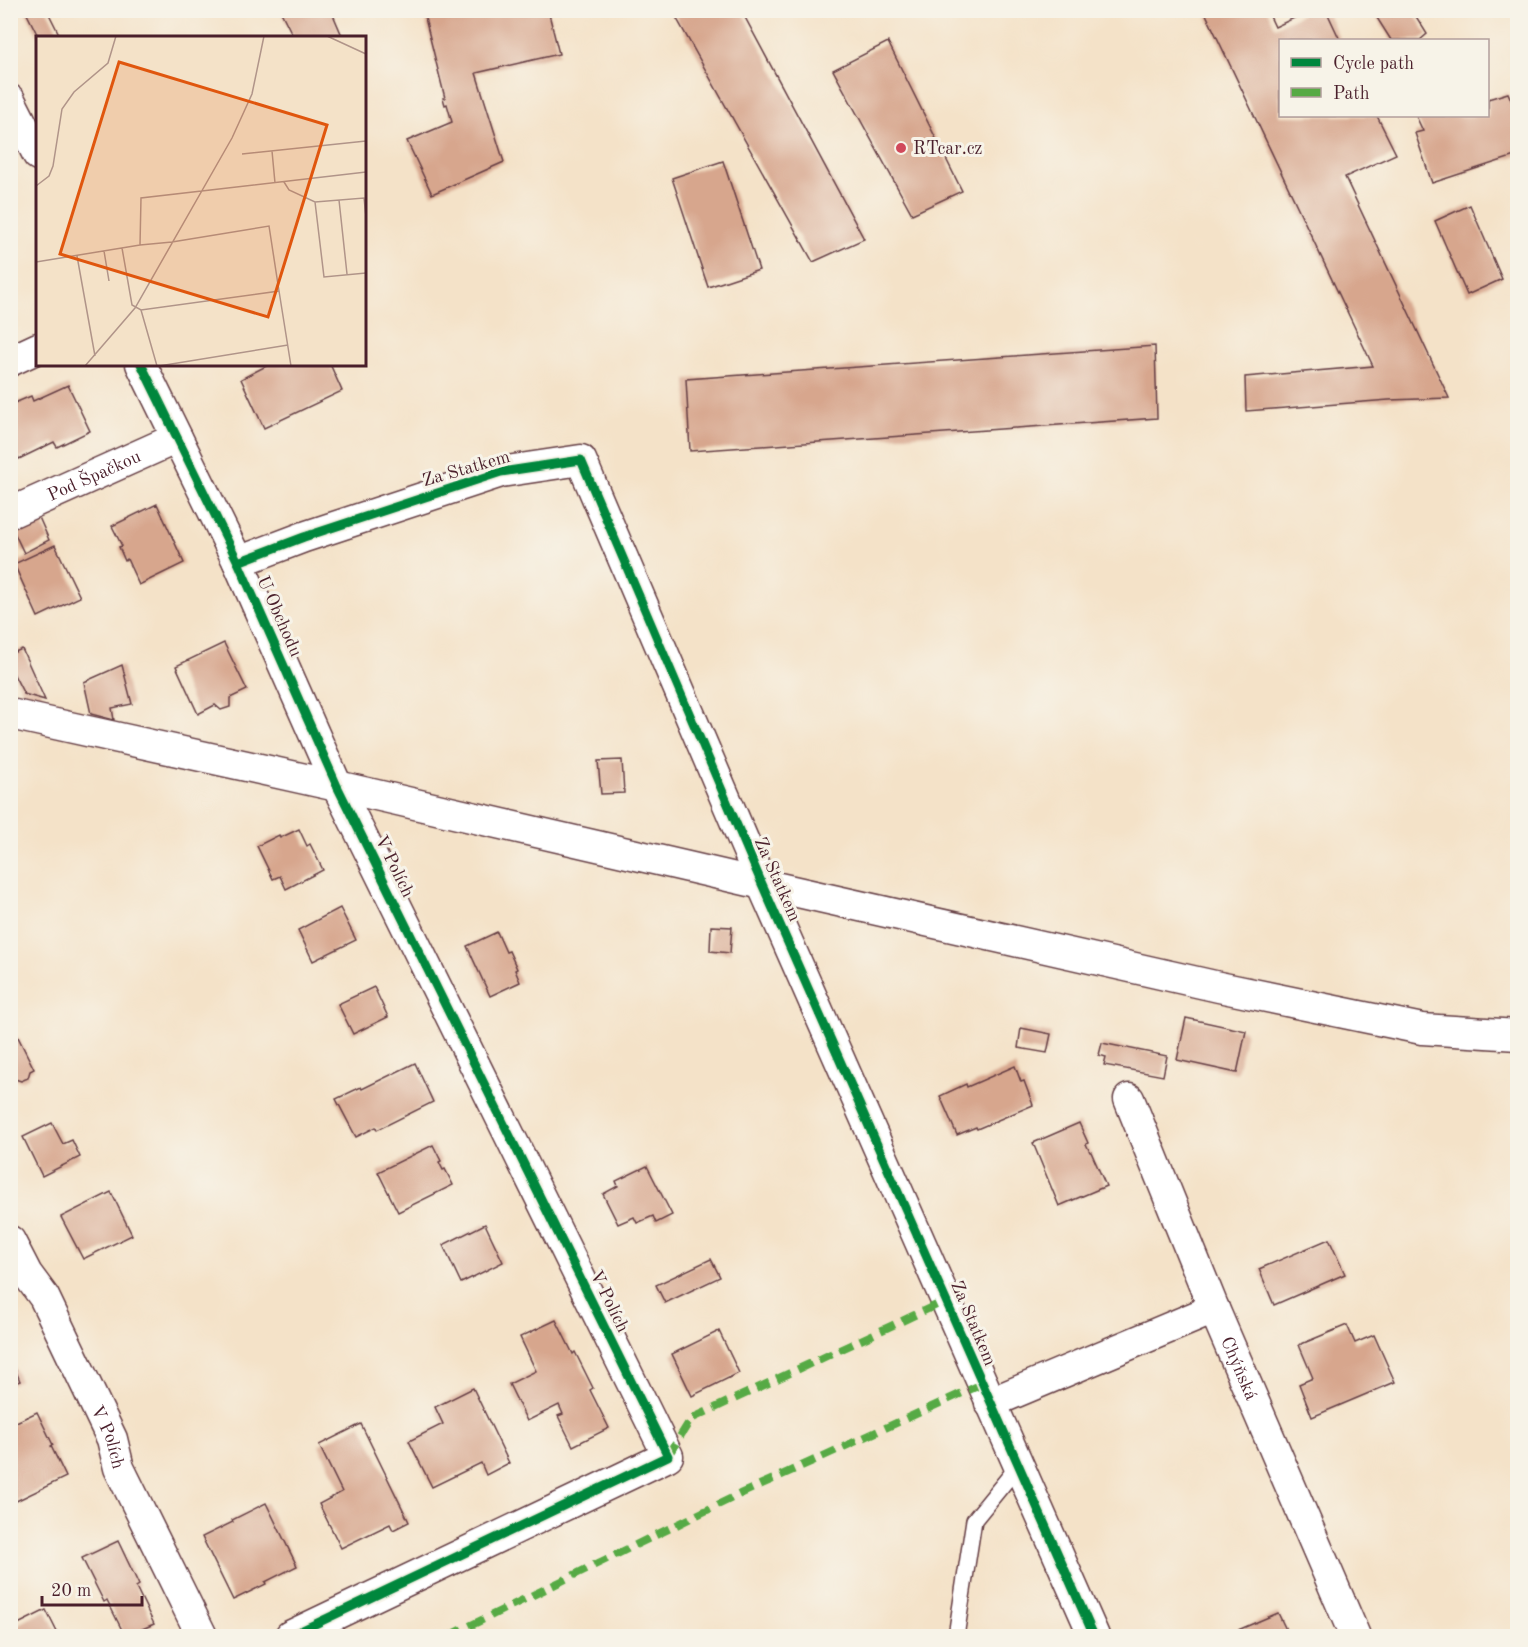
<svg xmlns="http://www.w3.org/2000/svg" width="1528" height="1647" viewBox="0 0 1528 1647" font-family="'Old Standard TT',serif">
	<rect width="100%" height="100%" fill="#f7f3e8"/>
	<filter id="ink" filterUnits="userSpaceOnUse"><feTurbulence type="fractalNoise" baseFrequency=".0167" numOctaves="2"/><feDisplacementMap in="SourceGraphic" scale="12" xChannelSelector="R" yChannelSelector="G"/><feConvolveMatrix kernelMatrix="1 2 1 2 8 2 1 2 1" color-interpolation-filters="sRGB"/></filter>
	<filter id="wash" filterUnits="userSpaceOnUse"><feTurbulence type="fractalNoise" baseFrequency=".008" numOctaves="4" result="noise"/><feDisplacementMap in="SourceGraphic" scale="24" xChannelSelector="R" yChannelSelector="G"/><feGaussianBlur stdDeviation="1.35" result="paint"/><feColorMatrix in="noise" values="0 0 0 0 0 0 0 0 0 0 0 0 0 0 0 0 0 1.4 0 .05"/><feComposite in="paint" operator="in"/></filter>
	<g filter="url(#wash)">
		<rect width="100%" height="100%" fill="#f4e2c8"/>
		<g id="blocks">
			<!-- building -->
			<g fill="#d7a68d">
				<path d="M25,10H47L61,38H39Z"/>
				<path d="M280,10H331L343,38H294Z"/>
				<path d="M423,10H548L559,54L476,73L504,162L432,194L407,141L452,122L447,104L445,105L443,98H445Z"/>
				<path d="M672,10H741L864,239L813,262Z"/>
				<path d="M1204,10H1267L1275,27L1311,10H1326L1340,40H1280V116H1377L1396,154L1345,177L1449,398L1389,400L1246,411L1245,377L1373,366Z"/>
				<path d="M1372,10H1412L1427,34L1420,40H1391Z"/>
				<path d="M888,42L962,191L912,214L833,70Z"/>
				<path d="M1508,93L1512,102L1518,101V155L1432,183L1415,133L1423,131L1416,116H1488V99Z"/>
				<path d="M723,161L759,270L708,287L672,178Z"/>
				<path d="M1470,205L1502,279L1467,295L1435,221Z"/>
				<path d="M1155,346L1157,418L690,451L686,379Z"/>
				<path d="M270,364H330L342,391L264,428L241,379Z"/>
				<path d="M68,385L90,431L57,447L54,442L19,459L16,453L10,456V405L31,396L33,401Z"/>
				<path d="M157,504L184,563L139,585L127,559L125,561L119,547L122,546L112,526Z"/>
				<path d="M38,515L49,540L24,553L12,528Z"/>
				<path d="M55,545L80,597L38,617L14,564Z"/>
				<path d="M224,643L247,690L230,698V707L221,710L215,705L198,714L176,666Z"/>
				<path d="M22,649L45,700L24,694L10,667V654Z"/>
				<path d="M122,665L132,704L112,708L114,720L91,714L84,682Z"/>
				<path d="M622,760L624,793L601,794L598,761Z"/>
				<path d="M299,829L307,846L310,844L323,870L286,889L280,876L273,879L257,846L279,835L280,838Z"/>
				<path d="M340,908L356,940L313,961L298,930Z"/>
				<path d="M711,926L732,927L730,953L710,951Z"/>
				<path d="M497,932L506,952L509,951L517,969L515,970L520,982L490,996L467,946Z"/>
				<path d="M374,987L388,1017L353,1034L338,1004Z"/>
				<path d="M1186,1018L1246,1031L1237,1073L1177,1060Z"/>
				<path d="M1021,1028L1051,1034L1047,1053L1018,1048Z"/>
				<path d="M10,1033L13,1039L18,1037L34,1069L30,1071L28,1078L21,1081L15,1079L10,1081Z"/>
				<path d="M1102,1043L1167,1056L1163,1076L1104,1065L1106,1057L1099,1055Z"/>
				<path d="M415,1063L433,1102L377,1130L376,1127L356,1137L336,1099L361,1087L362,1089Z"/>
				<path d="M1015,1066L1021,1082L1024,1081L1033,1105L977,1129L976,1127L957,1135L940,1096L966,1084L967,1087Z"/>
				<path d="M52,1123L63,1144L72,1140L80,1157L42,1176L23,1137Z"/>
				<path d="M1079,1123L1088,1143L1086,1144L1090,1152H1091L1106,1186L1059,1206L1033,1143Z"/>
				<path d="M433,1145L441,1161L439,1162L443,1170L445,1169L453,1185L398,1212L378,1172Z"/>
				<path d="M647,1166L672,1215L656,1223L653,1216L637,1223L634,1217L618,1224L603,1194L618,1186L616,1181Z"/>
				<path d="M111,1192L132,1235L83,1259L61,1217Z"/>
				<path d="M485,1224L503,1262L461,1283L443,1245Z"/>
				<path d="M1329,1239L1345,1274L1274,1305L1259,1269Z"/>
				<path d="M711,1259L720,1277L665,1303L656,1285Z"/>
				<path d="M556,1320L573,1354L575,1352L593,1388L590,1390L609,1428L573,1446L558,1416L563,1414L559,1405L527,1421L509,1384L536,1371L520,1337Z"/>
				<path d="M1347,1325L1355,1343L1374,1335L1395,1382L1312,1417L1299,1384L1313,1378L1299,1345Z"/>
				<path d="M719,1331L739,1373L692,1396L672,1354Z"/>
				<path d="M10,1357L20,1381L10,1385Z"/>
				<path d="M473,1388L509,1463L486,1475L481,1463L432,1487L409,1441L443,1424L435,1407Z"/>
				<path d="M37,1412L53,1445L51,1446L66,1477L10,1504V1425Z"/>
				<path d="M361,1424L409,1522L393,1530L390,1524L341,1548L319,1504L342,1492L319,1445Z"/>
				<path d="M266,1503L297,1566L265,1582L266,1584L233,1600L202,1537L233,1522L232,1520Z"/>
				<path d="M118,1541L139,1585L136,1587L154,1624L140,1630L143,1636H125L107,1600L104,1602L82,1558Z"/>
				<path d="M46,1610L59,1636H10V1628Z"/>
				<path d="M1278,1613L1289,1636H1224Z"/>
			</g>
		</g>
	</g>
	<g filter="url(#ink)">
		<use href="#blocks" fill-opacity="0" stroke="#643c43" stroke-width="1.5"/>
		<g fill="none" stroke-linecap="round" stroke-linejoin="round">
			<defs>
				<path id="service" d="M956,1636L974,1520L1018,1466"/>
				<g id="minor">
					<path d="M10,100L38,155"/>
					<path d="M10,361L38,348"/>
					<path d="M141,364L238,562L337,786L668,1456L290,1636"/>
					<path id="s1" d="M10,513L177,438"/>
					<path d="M238,562L304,537L501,472L581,460L762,884L1094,1636"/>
					<path d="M10,714L337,786L762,884L1219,987L1422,1029L1518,1035"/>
					<path id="s2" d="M1129,1099L1214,1309L1355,1636"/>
					<path id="s3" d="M10,1241L27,1274L44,1297L112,1439L119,1468L202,1636"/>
					<path d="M990,1403L1214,1309"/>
				</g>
			</defs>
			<!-- service casing -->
			<use href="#service" stroke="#643c43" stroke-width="18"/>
			<!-- minor casing -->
			<use href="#minor" stroke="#643c43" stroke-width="33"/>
			<!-- service -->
			<use href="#service" stroke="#fff" stroke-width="15"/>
			<!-- minor -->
			<use href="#minor" stroke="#fff" stroke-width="30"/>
			<!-- quiet -->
			<g stroke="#57aa44" stroke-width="8" stroke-dasharray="15 8" stroke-linecap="butt">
				<path d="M668,1456L691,1419L947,1300"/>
				<path d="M449,1636L740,1494L982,1384"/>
			</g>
			<defs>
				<g id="cycleway">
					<path d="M141,364L238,562L337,786L668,1456L290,1636"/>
					<path d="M238,562L304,537L501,472L581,460L762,884L1094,1636"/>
				</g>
			</defs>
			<!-- cycleway casing -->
			<use href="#cycleway" stroke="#f7f3e8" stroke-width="13"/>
			<!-- cycleway -->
			<use href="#cycleway" stroke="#00873e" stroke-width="9"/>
		</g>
	</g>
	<!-- markers -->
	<circle fill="#d1495b" stroke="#f7f3e8" stroke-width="2" cx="901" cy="148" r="6"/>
	<g text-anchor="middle" stroke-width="6" stroke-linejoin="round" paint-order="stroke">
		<!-- poi labels -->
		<g font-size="18" fill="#4a1f2b" stroke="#f7f3e8" text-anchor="start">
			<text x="913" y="154">RTcar.cz</text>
		</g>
		<!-- street labels -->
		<g font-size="18" fill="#4a1f2b" stroke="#f7f3e8">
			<text transform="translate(466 468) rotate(-16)" y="6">Za Statkem</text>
			<text dy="6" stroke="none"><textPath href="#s1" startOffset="92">Pod Špačkou</textPath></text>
			<text transform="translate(280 616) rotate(66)" y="6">U Obchodu</text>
			<text transform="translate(395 866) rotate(64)" y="6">V Polích</text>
			<text transform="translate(778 879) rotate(66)" y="6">Za Statkem</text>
			<text transform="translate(610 1301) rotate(64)" y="6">V Polích</text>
			<text transform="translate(974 1323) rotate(67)" y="6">Za Statkem</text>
			<text dy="6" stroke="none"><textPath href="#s2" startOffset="291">Chýňská</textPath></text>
			<text dy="6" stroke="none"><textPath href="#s3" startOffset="220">V Polích</textPath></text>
		</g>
	</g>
	<!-- overview -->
	<g transform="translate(36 36)">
		<rect width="330" height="330" fill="#f4e2c8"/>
		<path fill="none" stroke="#b09489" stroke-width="1.5" d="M291,0L330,18M236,115L239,147M206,118L330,105M248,146L253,154L279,166L328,162L330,181M0,150L13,140L17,130L26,73L38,56L72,27L80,0M303,164L311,238M279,166L288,241L330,237M104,209L105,162L330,136M68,215L73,245M41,220L59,320M0,226L104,209L136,206L233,190L243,255L105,274L96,269L86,212M243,255L255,330M105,274L121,330M49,330L99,272L196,102L216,58L228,0M123,330L252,309"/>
		<path fill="#e0560e" fill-opacity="0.15" stroke="#e0560e" stroke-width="3" d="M83,26L291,89L232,281L24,218Z"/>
		<rect width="330" height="330" fill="none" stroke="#4a1f2b" stroke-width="3"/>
	</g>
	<!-- margin -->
	<rect width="1528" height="1647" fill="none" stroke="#f7f3e8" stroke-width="36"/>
	<!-- legend -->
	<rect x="1279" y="39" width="210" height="78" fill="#f7f3e8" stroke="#b29e9c" stroke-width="1.5"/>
	<rect x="1291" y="58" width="30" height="9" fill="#00873e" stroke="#b29e9c" stroke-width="1.5"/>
	<text x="1333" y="69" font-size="18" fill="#4a1f2b">Cycle path</text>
	<rect x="1291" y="88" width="30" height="9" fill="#57aa44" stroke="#b29e9c" stroke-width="1.5"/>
	<text x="1333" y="99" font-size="18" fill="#4a1f2b">Path</text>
	<!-- scale -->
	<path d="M42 1596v9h100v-9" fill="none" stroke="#4a1f2b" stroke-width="3"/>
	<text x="51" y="1596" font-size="18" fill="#4a1f2b" stroke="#f7f3e8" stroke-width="4.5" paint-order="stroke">20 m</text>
</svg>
